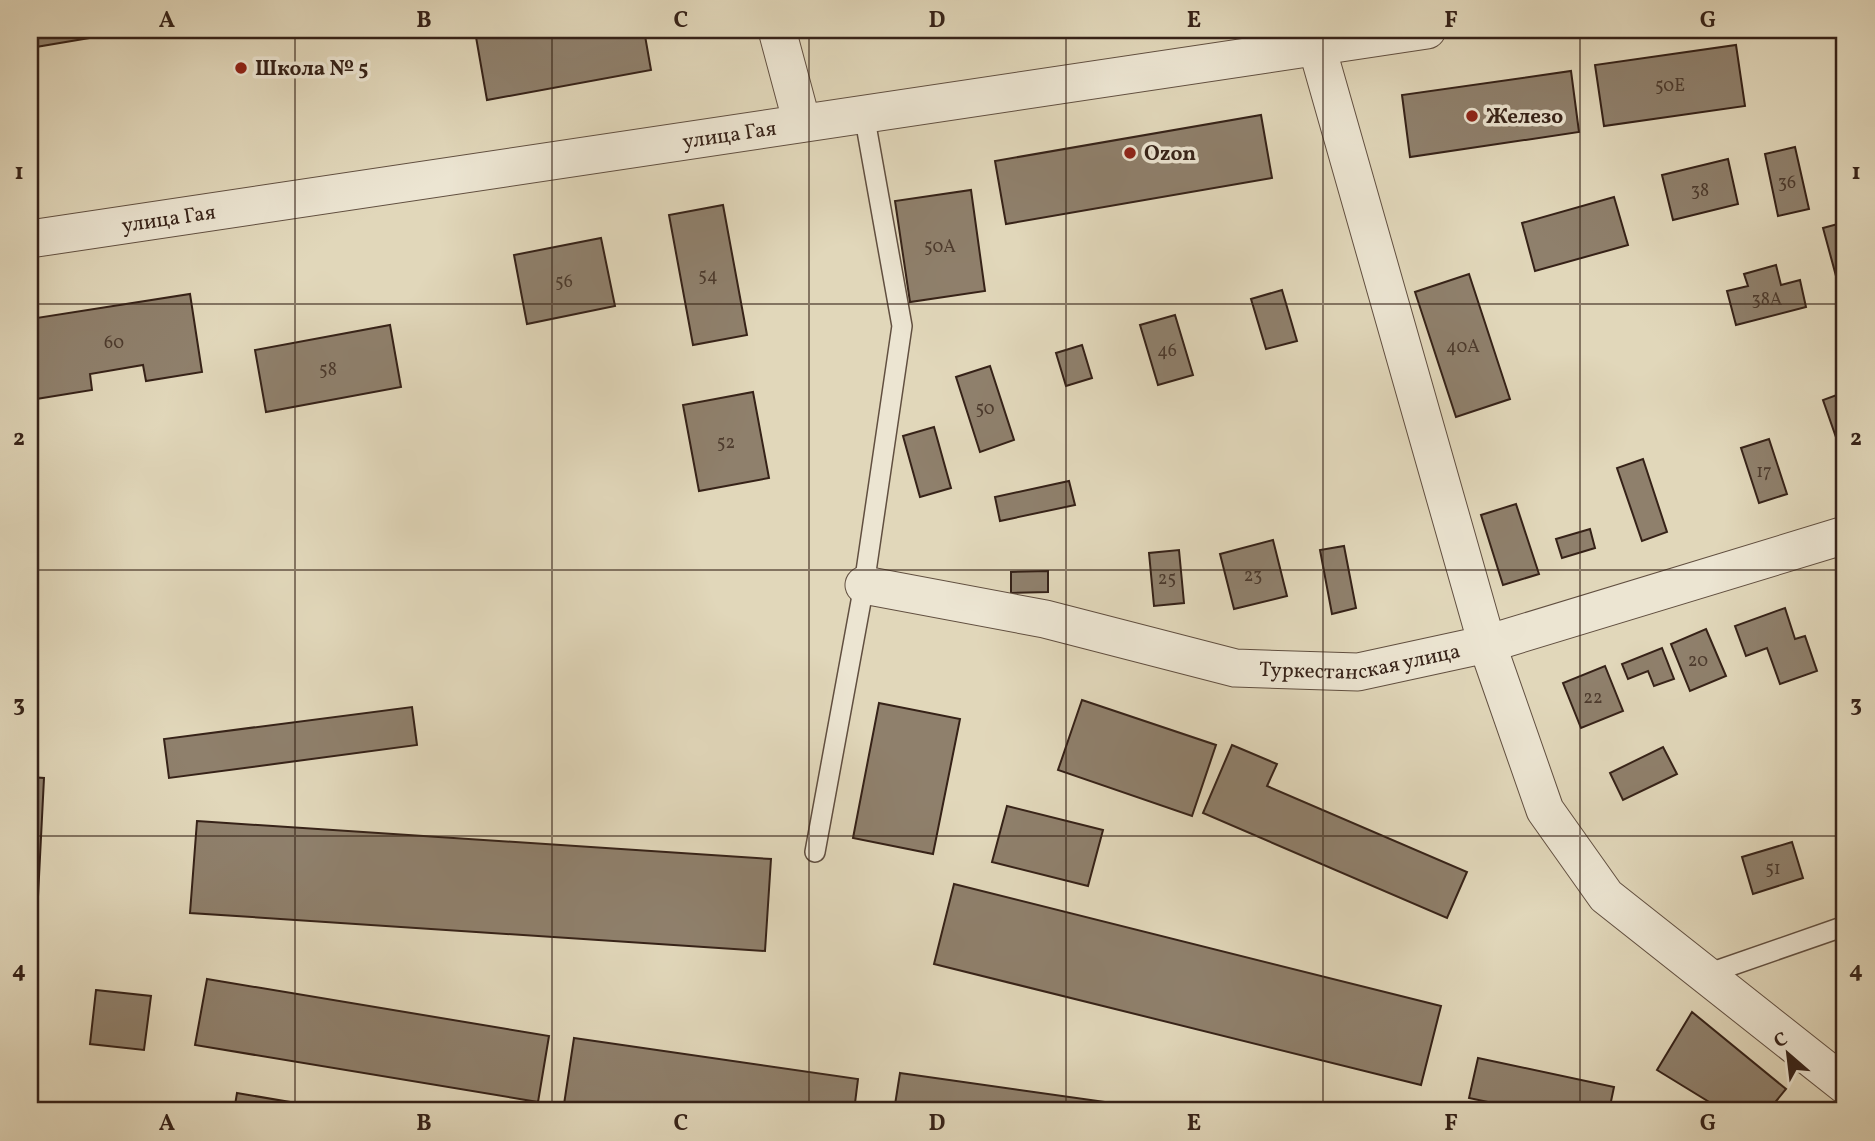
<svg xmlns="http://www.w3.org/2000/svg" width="1875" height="1141" viewBox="0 0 1875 1141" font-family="Vollkorn,serif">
	<rect width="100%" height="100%" fill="#e1d7ba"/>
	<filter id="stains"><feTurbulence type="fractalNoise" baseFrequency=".00286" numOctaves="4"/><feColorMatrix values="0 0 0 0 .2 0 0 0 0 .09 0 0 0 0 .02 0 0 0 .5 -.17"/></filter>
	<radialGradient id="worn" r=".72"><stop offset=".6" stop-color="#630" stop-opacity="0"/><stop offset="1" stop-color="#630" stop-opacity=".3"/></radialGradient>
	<!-- building -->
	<g fill="#8f806c" stroke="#362218" stroke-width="2">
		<path d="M30,30H137L30,48Z"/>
		<path d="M517,30H644L651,70L487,100L476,37Z"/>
		<path d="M1736,45L1745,106L1604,126L1595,65Z"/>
		<path d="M1571,71L1579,132L1410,157L1402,95Z"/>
		<path d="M1261,115L1272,178L1006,224L995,161Z"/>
		<path d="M1795,147L1809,209L1778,216L1765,154Z"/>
		<path d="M1728,159L1738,204L1673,220L1662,175Z"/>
		<path d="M971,190L985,291L910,302L895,201Z"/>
		<path d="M1614,197L1628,245L1535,271L1522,223Z"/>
		<path d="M723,205L747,335L693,345L669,215Z"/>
		<path d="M1845,222V286L1839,287L1823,228Z"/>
		<path d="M601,238L615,306L527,324L514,255Z"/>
		<path d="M1776,265L1781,285L1800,280L1806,307L1736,325L1727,291L1748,286L1744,274Z"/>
		<path d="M1469,274L1510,399L1456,417L1415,292Z"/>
		<path d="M1282,290L1297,341L1266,349L1251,299Z"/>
		<path d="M190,294L202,372L146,381L143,365L90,374L92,390L30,400V319Z"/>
		<path d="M1175,315L1193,375L1158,385L1140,325Z"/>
		<path d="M390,325L401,387L266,412L255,350Z"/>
		<path d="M1082,345L1092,378L1066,386L1056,353Z"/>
		<path d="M990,366L1014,440L980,452L956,377Z"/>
		<path d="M753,392L769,478L699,491L683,405Z"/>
		<path d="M1845,392V463L1823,400Z"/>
		<path d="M934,427L951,488L920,497L903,436Z"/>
		<path d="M1769,439L1787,494L1759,503L1741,448Z"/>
		<path d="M1643,459L1667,532L1642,541L1617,468Z"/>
		<path d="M1069,481L1075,505L1000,521L995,497Z"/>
		<path d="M1516,504L1539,574L1503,585L1481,515Z"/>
		<path d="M1590,529L1595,548L1562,558L1556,539Z"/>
		<path d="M1273,540L1287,596L1234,609L1220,554Z"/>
		<path d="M1344,546L1356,608L1332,614L1320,550Z"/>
		<path d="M1179,550L1184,603L1154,606L1149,553Z"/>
		<path d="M1048,571V592L1011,593V572Z"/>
		<path d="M1785,608L1795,639L1805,636L1817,671L1780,684L1767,648L1746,656L1735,626Z"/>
		<path d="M1706,629L1726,676L1690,691L1671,644Z"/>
		<path d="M1662,648L1674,679L1654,686L1648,671L1628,679L1622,664Z"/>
		<path d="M1605,666L1623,711L1581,728L1563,683Z"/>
		<path d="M1082,700L1216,745L1192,816L1058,770Z"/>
		<path d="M879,703L960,719L933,854L853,838Z"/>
		<path d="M412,707L417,745L169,778L164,739Z"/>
		<path d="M1232,745L1277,764L1267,786L1467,872L1447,918L1203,813Z"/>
		<path d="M1663,747L1677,774L1623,800L1610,773Z"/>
		<path d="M30,777L44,778L35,956H30Z"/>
		<path d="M1007,806L1103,830L1088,886L992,862Z"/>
		<path d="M197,821L771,859L765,951L190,913Z"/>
		<path d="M1792,842L1803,878L1753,894L1742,857Z"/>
		<path d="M954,884L1441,1006L1421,1085L934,964Z"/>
		<path d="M207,979L549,1036L538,1102L195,1045Z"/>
		<path d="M96,990L151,996L144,1050L90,1044Z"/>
		<path d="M1692,1012L1786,1089L1768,1111H1724L1657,1070Z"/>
		<path d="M574,1038L858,1079L854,1111H563Z"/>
		<path d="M1478,1058L1614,1087L1609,1111H1531L1469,1098Z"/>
		<path d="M900,1073L1169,1111H894Z"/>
		<path d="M237,1093L343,1111H234Z"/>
		<path d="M141,1105L195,1111H140Z"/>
	</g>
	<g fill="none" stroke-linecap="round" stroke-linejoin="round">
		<defs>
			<g id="service">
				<path d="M815,852L864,585L902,326L864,114"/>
				<path d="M1704,975L1845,926"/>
			</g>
			<g id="minor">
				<path d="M777,30L802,123"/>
				<path d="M1312,30L1487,644L1545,810L1606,896L1845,1085"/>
				<path id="s1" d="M30,239L1427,30"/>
				<path id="s2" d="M864,585L1045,619L1235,668L1358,672L1487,644L1845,535"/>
			</g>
		</defs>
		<!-- service casing -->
		<use href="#service" stroke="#614f40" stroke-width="22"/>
		<!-- minor casing -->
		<use href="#minor" stroke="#614f40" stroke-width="39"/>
		<!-- service -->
		<use href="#service" stroke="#ece5d2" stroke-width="19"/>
		<!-- minor -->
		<use href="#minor" stroke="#ece5d2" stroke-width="37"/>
	</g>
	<!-- grid -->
	<path fill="none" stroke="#362218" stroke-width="2" stroke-opacity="0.55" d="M295,30V1111M552,30V1111M809,30V1111M1066,30V1111M1323,30V1111M1580,30V1111M30,304H1845M30,570H1845M30,836H1845"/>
	<!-- markers -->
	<g fill="#8f2418" stroke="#ece5d2" stroke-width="2.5">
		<circle cx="241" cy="68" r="7"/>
		<circle cx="1472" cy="116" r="7"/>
		<circle cx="1130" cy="153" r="7"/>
	</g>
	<g text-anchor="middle" stroke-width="7" stroke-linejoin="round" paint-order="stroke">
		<!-- number labels -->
		<g font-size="18" fill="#4c3a2d">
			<text x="1670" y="91">50Е</text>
			<text x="1787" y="188">36</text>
			<text x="1700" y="196">38</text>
			<text x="940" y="252">50А</text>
			<text x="708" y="281">54</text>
			<text x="564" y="287">56</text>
			<text x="1767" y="305">38А</text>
			<text x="114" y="348">60</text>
			<text x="1463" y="352">40А</text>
			<text x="1167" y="356">46</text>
			<text x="328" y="375">58</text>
			<text x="985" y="414">50</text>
			<text x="726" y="448">52</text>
			<text x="1764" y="477">17</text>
			<text x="1253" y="581">23</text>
			<text x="1167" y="584">25</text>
			<text x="1698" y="666">20</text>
			<text x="1593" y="703">22</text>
			<text x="1773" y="874">51</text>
		</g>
		<!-- poi labels -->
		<g font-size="21" font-weight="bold" fill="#362218" stroke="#ece5d2" text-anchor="start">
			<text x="255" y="75">Школа № 5</text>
			<text x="1486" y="123">Железо</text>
			<text x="1144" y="160">Ozon</text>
		</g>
		<!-- street labels -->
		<g font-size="21" fill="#362218" stroke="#ece5d2">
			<text dy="7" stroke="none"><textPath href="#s1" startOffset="707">улица Гая</textPath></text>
			<text dy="7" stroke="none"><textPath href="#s1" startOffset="140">улица Гая</textPath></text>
			<text dy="7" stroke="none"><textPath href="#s2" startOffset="506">Туркестанская улица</textPath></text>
		</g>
	</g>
	<!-- margin -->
	<rect width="1875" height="1141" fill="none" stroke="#e1d7ba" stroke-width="77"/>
	<!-- north arrow -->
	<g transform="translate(1788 1054) rotate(332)" stroke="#ece5d2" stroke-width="5" paint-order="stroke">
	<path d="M0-5L12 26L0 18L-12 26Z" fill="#362218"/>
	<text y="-10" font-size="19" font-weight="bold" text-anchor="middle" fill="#362218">С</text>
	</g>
	<rect x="38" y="38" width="1798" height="1064" fill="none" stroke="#362218" stroke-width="2.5"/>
	<g font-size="23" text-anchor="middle" font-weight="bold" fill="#362218">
		<text x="167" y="27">A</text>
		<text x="424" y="27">B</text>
		<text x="681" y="27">C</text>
		<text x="937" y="27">D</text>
		<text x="1194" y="27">E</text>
		<text x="1451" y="27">F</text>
		<text x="1708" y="27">G</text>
		<text x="19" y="179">1</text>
		<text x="1856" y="179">1</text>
		<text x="19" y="445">2</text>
		<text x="1856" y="445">2</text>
		<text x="19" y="711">3</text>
		<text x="1856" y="711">3</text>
		<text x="19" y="977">4</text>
		<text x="1856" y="977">4</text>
		<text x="167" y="1130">A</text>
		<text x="424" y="1130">B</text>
		<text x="681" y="1130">C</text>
		<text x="937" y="1130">D</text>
		<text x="1194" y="1130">E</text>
		<text x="1451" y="1130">F</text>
		<text x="1708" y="1130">G</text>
	</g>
	<rect width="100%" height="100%" filter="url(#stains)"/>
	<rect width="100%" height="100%" fill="url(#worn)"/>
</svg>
